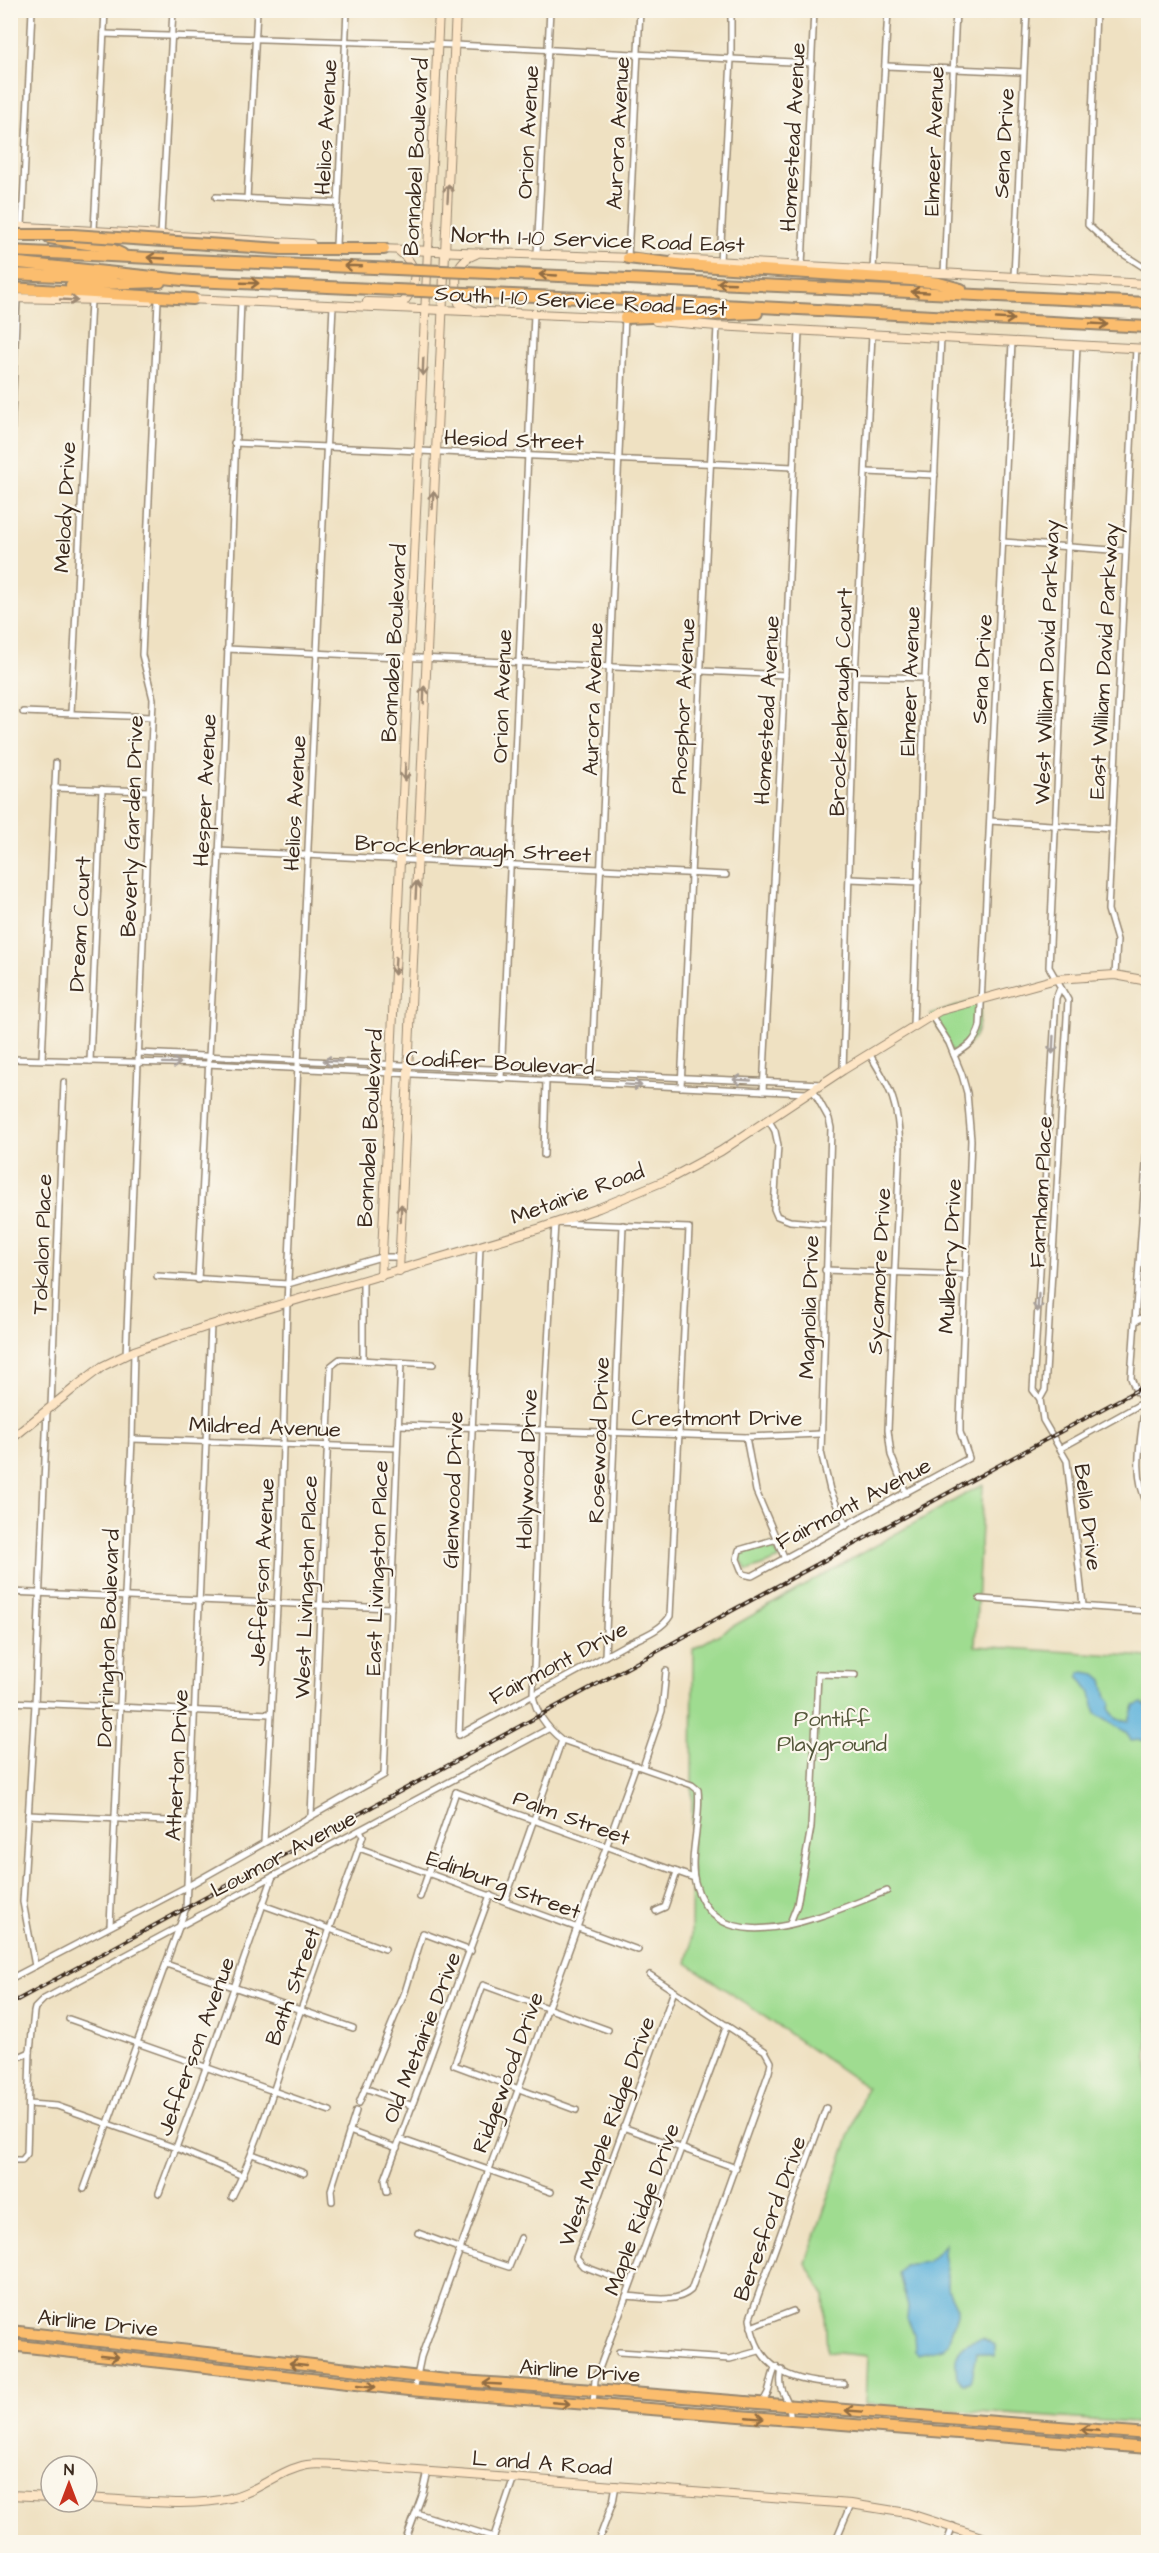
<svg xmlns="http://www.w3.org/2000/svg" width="1159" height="2553" viewBox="0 0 1159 2553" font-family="'Architects Daughter',sans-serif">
	<rect width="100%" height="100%" fill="#fbf7ec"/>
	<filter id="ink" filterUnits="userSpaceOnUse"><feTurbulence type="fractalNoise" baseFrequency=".0167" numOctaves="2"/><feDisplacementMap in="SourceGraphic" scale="12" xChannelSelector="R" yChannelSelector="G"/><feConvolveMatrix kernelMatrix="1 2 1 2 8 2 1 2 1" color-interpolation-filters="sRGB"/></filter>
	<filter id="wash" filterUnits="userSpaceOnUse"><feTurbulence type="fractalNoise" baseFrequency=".008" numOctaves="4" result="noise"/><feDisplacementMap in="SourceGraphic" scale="24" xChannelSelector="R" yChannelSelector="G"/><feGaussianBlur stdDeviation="1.35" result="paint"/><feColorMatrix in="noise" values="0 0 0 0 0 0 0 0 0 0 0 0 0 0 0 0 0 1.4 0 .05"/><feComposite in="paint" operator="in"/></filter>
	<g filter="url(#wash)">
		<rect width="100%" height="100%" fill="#efe1c2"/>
		<!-- green -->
		<g fill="#9fdc90" stroke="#6d8357" stroke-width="1.5">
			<path d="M981,998C979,1027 981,1040 954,1055L931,1015Z"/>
			<path d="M983,1484L975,1646L1148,1657V2265L1144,2269L1148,2275V2424L865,2404L867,2356L827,2352L824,2295L806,2263L866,2087L687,1963L691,1947L693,1649Z"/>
			<path d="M771,1544L780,1559L747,1571L740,1558V1554Z"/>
		</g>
		<!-- water -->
		<g fill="#5fb3db" stroke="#4d6e7c" stroke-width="1.5">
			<path d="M1084,1672L1096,1674L1103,1680L1107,1697L1111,1702L1110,1710L1117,1719L1129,1721L1134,1706L1142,1703L1148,1707V1742L1141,1740L1131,1741L1127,1733L1096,1714L1091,1693L1079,1677L1080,1673Z"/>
			<path d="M945,2244L943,2254L947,2275V2287L957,2308V2314L948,2343L943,2348L918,2354L915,2351L914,2334L907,2318L908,2307L899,2274L904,2265L927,2262Z"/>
			<path d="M983,2338L995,2345V2356L977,2352L972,2379L970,2382L963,2383C955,2378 957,2375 956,2366C954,2350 967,2340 983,2338Z"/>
		</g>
	</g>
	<g filter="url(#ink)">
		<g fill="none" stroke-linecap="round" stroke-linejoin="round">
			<defs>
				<g id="street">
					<path d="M1096,10L1088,225L1112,247L1148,270"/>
					<path d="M104,34L455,45L812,63"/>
					<path d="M886,66L1023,72"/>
					<path d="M216,197L338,203"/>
					<path d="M247,199L257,10"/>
					<path d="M22,226L32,10"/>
					<path d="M94,230L105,10"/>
					<path d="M161,235L173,10"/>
					<path d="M336,245L347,10"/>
					<path d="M537,254L550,10"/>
					<path d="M628,258L640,10"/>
					<path d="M720,261L731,59V10"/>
					<path d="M802,266L814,10"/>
					<path d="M873,269L888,10"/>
					<path d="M944,273L956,10"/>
					<path d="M1014,276L1027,10"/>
					<path d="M234,443L793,467"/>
					<path d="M10,461L17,298"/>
					<path d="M867,472L935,475"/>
					<path d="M1003,542L1125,551"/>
					<path d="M227,649L785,675"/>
					<path d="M855,676L925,678"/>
					<path d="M23,712L152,717"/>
					<path d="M71,713L91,301"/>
					<path d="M54,788L149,791"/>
					<path d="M990,821L1112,829"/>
					<path d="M218,851L726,875"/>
					<path d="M850,879L919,882"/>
					<path d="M1115,975L1117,940L1108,910L1136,348"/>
					<path d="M1060,988L1056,998L1033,1390L1040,1399L1045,1390L1068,1000L1049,967L1077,345"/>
					<path d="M913,1026L925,678L941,338"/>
					<path d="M138,1053L822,1084"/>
					<path d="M870,1055C892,1090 898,1104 900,1147L888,1430L891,1455L906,1493"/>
					<path d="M954,1055C968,1047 976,1041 980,1026L1012,342"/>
					<path d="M10,1059L207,1064L806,1093"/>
					<path d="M42,1059L56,763"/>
					<path d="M90,1061L102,789"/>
					<path d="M843,1070L855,676L872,335"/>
					<path d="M501,1079L534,314"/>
					<path d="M591,1083L625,318"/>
					<path d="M681,1087L717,326"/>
					<path d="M813,1090L829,1119L831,1128L821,1452L830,1490L846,1526"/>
					<path d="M763,1091L785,675L799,331"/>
					<path d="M768,1119L775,1131L778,1145L774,1209L777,1216L790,1221L827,1224"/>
					<path d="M1148,1136L1131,1378L1136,1391L1145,1402C1142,1435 1131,1474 1148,1505"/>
					<path d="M544,1155L546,1080"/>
					<path d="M825,1270L966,1275"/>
					<path d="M157,1276L288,1284L381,1257H399"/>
					<path d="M198,1280L224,752L241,301"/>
					<path d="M1136,1321L1148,1314"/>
					<path d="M126,1355L153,699L142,655L158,301"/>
					<path d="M363,1360V1282"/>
					<path d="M1040,1399L1043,1420L1067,1461L1083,1605"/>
					<path d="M51,1406L64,1082"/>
					<path d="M398,1425L746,1437L820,1434"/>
					<path d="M746,1437L756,1491L785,1559"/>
					<path d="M132,1439L397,1448"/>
					<path d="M1061,1448L1148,1400"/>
					<path d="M777,1539L739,1550L737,1559L743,1574L752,1576L969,1458L960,1432V1418L971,1140L967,1093L962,1075L949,1043L931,1015"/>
					<path d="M10,1592L391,1608"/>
					<path d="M980,1599L1148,1611"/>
					<path d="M605,1656L623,1225"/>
					<path d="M10,1702L270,1714"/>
					<path d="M459,1735C514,1705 570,1676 625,1645C639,1638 662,1630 670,1616L689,1228L555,1223L543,1430L533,1695C536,1714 547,1728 562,1740L692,1785L698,1790C702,1818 688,1856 695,1882C717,1970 834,1910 887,1891"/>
					<path d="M459,1735L480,1247"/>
					<path d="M643,1767L662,1711L666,1671"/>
					<path d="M456,1792L694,1878"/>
					<path d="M28,1815L190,1822"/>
					<path d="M311,1815L331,1366L340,1359L433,1364"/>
					<path d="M264,1842L280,1553L287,1303L333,305"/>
					<path d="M359,1848L638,1950"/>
					<path d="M420,1897L456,1792"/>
					<path d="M505,1901L562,1740"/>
					<path d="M263,1905L385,1949"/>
					<path d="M656,1911L665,1907L677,1872"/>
					<path d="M790,1923L797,1905L811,1827L818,1674L855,1675"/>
					<path d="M110,1926L132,1439L134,1351"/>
					<path d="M166,1964L353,2028"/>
					<path d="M35,1966L23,1902L35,1704L47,1410"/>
					<path d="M10,1979L188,1886L384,1775L401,1362"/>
					<path d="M69,2019L330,2111"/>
					<path d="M10,2061L30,2052"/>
					<path d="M365,2088L413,2106"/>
					<path d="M359,2103L405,1992L423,1933L471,1951"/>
					<path d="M29,2104L57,2106L176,2148L243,2176"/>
					<path d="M826,2108L750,2318C756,2372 796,2384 844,2384"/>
					<path d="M576,2110L454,2065L483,1985L608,2030"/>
					<path d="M623,2127L736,2168"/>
					<path d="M349,2131L397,2148"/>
					<path d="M400,2139L551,2192"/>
					<path d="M252,2154L304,2173"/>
					<path d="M10,2160H22L27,2154L30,2052L34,2012L35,2008L44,1999L548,1729"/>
					<path d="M84,2189L186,1908L211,1325"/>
					<path d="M387,2191L385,2179L490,1895"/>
					<path d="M159,2193L206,2068L273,1876"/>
					<path d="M232,2197C257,2148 272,2094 289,2043C313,1974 338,1905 363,1836L360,1830"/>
					<path d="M332,2201L331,2190L356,2111"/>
					<path d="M418,2233L461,2249"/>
					<path d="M460,2251L509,2267L521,2238"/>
					<path d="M630,2284L583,2266L576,2258L674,1991"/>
					<path d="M626,2296C646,2297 675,2305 691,2290L769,2072L771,2062L765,2051L650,1975"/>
					<path d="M751,2327L793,2311"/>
					<path d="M619,2352L730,2359L759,2351"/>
					<path d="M782,2370C776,2396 792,2394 790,2421"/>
					<path d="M414,2391L421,2357L636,1765"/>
					<path d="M761,2403C772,2393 769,2379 776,2367"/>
					<path d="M593,2404L595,2380L727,2025"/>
					<path d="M416,2513L494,2537"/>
					<path d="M405,2542L423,2493L428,2471"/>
					<path d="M492,2542L514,2477"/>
					<path d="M598,2542L613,2502L616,2485"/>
					<path d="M835,2542L851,2504"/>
					<path d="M947,2542L953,2526"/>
				</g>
				<g id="secondary">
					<path d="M10,226L311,244"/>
					<path d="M380,249L632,258"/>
					<path d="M674,259L1148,284"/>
					<path d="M10,298L149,301"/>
					<path d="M188,299L629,318"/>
					<path d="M367,302L403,303C419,283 419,266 398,250"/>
					<path d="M472,310L459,303C454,282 453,262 476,254"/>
					<path d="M656,321L717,326L1148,349"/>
					<path d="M399,1271L456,10"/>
					<path d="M381,1276L439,10"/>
					<path d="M10,1440L78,1385L103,1366L134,1351L211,1325L541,1228L599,1208L669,1179L721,1151L843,1070L939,1011L1056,979L1115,975L1148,981"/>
					<path d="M10,2495L51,2497"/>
					<path d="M87,2498C128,2500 192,2508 230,2498C258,2492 279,2470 307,2465C317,2463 329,2465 339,2465L851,2504L907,2513L997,2542"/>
				</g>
				<g id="highway">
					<path d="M49,238L107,247L122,254"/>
					<path d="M282,249H384"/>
					<path d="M10,251L190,260"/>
					<path d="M628,258L686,265L911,280L939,283L961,289"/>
					<path d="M10,262L192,281"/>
					<path d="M10,274L111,278"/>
					<path d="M606,278L1148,303"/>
					<path d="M71,285L160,282"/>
					<path d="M10,288L193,299"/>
					<path d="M604,299L1148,327"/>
					<path d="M625,318L757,313"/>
					<path d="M10,2331L447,2380L594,2390L1148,2434"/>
					<path d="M10,2345L409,2390L1148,2448"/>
				</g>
			</defs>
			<!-- street casing -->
			<use href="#street" stroke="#958670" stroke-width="8"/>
			<!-- secondary casing -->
			<use href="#secondary" stroke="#958670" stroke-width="10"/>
			<!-- highway casing -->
			<use href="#highway" stroke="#958670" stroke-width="14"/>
			<!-- street -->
			<use href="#street" stroke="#fff" stroke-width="5"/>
			<!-- secondary -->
			<use href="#secondary" stroke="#fde5c5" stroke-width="8"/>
			<!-- highway -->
			<use href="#highway" stroke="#fbbd6e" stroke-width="10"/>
			<defs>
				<path id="rail" d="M10,2004L1148,1384"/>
			</defs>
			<!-- rail casing -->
			<use href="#rail" stroke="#3b2a1e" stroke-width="4"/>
			<!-- rail -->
			<use href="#rail" stroke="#fbf7ec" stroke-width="1.5" stroke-dasharray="4.5" stroke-linecap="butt"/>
			<defs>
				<g id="highway-bridge">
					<path d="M10,235H73L282,249"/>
					<path d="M190,260L606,278"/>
					<path d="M192,281L604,299"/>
				</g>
			</defs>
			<!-- highway-bridge casing -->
			<use href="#highway-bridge" stroke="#958670" stroke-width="14" stroke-linecap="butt"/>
			<!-- highway-bridge -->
			<use href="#highway-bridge" stroke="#fbbd6e" stroke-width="10"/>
		</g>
		<!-- one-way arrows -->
		<defs><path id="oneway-shaft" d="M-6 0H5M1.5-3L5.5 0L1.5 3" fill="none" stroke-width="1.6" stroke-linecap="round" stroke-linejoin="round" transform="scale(1.5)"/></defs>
		<g stroke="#9c8872">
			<use href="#oneway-shaft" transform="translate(448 193) rotate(-87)"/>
			<use href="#oneway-shaft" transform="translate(69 300) rotate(3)"/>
			<use href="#oneway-shaft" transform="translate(423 367) rotate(92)"/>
			<use href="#oneway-shaft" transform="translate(433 500) rotate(-87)"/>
			<use href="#oneway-shaft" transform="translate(424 695) rotate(-88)"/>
			<use href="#oneway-shaft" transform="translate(405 772) rotate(93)"/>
			<use href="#oneway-shaft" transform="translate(416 890) rotate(-87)"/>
			<use href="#oneway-shaft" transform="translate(395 966) rotate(93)"/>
			<use href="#oneway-shaft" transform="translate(401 1213) rotate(-88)"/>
		</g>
		<g stroke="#916c42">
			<use href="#oneway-shaft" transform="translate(156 258) rotate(-177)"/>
			<use href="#oneway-shaft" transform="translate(353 266) rotate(-178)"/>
			<use href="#oneway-shaft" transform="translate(548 275) rotate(-177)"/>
			<use href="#oneway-shaft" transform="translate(250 283) rotate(2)"/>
			<use href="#oneway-shaft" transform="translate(726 283) rotate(-178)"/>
			<use href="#oneway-shaft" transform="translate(920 292) rotate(-177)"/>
			<use href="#oneway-shaft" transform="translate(1005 319) rotate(3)"/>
			<use href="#oneway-shaft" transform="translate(1099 324) rotate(3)"/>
			<use href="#oneway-shaft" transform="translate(110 2356) rotate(6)"/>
			<use href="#oneway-shaft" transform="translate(298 2364) rotate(-174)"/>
			<use href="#oneway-shaft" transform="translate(492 2384) rotate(-177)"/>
			<use href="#oneway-shaft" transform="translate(367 2386) rotate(6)"/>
			<use href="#oneway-shaft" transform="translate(561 2403) rotate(5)"/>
			<use href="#oneway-shaft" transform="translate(854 2411) rotate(-176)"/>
			<use href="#oneway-shaft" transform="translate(755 2418) rotate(5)"/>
			<use href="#oneway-shaft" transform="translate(1090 2430) rotate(-175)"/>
		</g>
		<g stroke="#a79f9a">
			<use href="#oneway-shaft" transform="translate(1053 1045) rotate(93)"/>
			<use href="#oneway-shaft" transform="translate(332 1061) rotate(-177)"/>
			<use href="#oneway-shaft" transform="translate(172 1063) rotate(1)"/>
			<use href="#oneway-shaft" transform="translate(742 1080) rotate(-177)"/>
			<use href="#oneway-shaft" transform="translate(633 1085) rotate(4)"/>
			<use href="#oneway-shaft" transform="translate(1038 1303) rotate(93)"/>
		</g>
	</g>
	<g text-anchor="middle" stroke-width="4.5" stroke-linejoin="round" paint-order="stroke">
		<!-- street labels -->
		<g font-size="22" fill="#3b2a1e" stroke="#fbf7ec">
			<text transform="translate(325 127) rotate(-87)" y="8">Helios Avenue</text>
			<text transform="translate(527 132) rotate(-87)" y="8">Orion Avenue</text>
			<text transform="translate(617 133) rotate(-87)" y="8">Aurora Avenue</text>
			<text transform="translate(792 137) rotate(-87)" y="8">Homestead Avenue</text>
			<text transform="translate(933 141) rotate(-88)" y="8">Elmeer Avenue</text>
			<text transform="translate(1003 143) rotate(-87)" y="8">Sena Drive</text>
			<text transform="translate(415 157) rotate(-87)" y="8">Bonnabel Boulevard</text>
			<text transform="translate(598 239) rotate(2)" y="8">North I-10 Service Road East</text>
			<text transform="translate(581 300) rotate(3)" y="8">South I-10 Service Road East</text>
			<text transform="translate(514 439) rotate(2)" y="8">Hesiod Street</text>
			<text transform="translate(64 507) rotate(-87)" y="8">Melody Drive</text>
			<text transform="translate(393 643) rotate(-87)" y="8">Bonnabel Boulevard</text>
			<text transform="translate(1103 661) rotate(-87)" y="8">East William David Parkway</text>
			<text transform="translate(1046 662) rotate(-88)" y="8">West William David Parkway</text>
			<text transform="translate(981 669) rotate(-87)" y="8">Sena Drive</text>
			<text transform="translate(909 681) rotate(-88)" y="8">Elmeer Avenue</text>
			<text transform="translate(501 696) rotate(-88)" y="8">Orion Avenue</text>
			<text transform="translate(592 699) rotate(-88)" y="8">Aurora Avenue</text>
			<text transform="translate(840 702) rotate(-88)" y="8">Brockenbraugh Court</text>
			<text transform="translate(682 706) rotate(-87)" y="8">Phosphor Avenue</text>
			<text transform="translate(766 710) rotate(-87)" y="8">Homestead Avenue</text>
			<text transform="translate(204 790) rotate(-87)" y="8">Hesper Avenue</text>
			<text transform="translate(294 803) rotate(-87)" y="8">Helios Avenue</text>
			<text transform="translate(131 826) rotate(-88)" y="8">Beverly Garden Drive</text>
			<text transform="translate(473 848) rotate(3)" y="8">Brockenbraugh Street</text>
			<text transform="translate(79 924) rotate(-87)" y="8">Dream Court</text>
			<text transform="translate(500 1062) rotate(3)" y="8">Codifer Boulevard</text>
			<text transform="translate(369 1128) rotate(-87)" y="8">Bonnabel Boulevard</text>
			<text transform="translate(1040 1192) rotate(-87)" y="8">Farnham Place</text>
			<text transform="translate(577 1193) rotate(-20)" y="8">Metairie Road</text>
			<text transform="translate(41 1244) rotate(-88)" y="8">Tokalon Place</text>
			<text transform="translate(949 1256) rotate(-87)" y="8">Mulberry Drive</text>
			<text transform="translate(878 1271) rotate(-87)" y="8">Sycamore Drive</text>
			<text transform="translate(808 1307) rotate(-88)" y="8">Magnolia Drive</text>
			<text x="717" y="1425">Crestmont Drive</text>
			<text transform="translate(265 1426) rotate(2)" y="8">Mildred Avenue</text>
			<text transform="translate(598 1440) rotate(-88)" y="8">Rosewood Drive</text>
			<text transform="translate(526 1469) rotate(-88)" y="8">Hollywood Drive</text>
			<text transform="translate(452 1490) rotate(-88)" y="8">Glenwood Drive</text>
			<text transform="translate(853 1503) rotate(-28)" y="8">Fairmont Avenue</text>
			<text transform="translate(1089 1517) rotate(83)" y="8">Bella Drive</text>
			<text transform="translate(376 1568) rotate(-88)" y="8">East Livingston Place</text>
			<text transform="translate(261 1572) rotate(-87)" y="8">Jefferson Avenue</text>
			<text transform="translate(305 1587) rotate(-88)" y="8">West Livingston Place</text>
			<text transform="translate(107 1638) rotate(-88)" y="8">Dorrington Boulevard</text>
			<text transform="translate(558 1662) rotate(-28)" y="8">Fairmont Drive</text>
			<text transform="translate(176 1765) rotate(-87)" y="8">Atherton Drive</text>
			<text transform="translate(572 1817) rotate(20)" y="8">Palm Street</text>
			<text transform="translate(283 1853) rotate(-28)" y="8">Loumor Avenue</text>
			<text transform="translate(504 1884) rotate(20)" y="8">Edinburg Street</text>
			<text transform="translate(292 1986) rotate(-70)" y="8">Bath Street</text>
			<text transform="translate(421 2037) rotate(-69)" y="8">Old Metairie Drive</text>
			<text transform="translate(195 2046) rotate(-70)" y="8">Jefferson Avenue</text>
			<text transform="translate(507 2072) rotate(-70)" y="8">Ridgewood Drive</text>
			<text transform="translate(606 2131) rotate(-70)" y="8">West Maple Ridge Drive</text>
			<text transform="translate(641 2209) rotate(-70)" y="8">Maple Ridge Drive</text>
			<text transform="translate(769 2218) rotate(-70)" y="8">Beresford Drive</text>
			<text transform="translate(98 2322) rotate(6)" y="8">Airline Drive</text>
			<text transform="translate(580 2370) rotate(4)" y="8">Airline Drive</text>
			<text transform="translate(542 2462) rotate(4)" y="8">L and A Road</text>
		</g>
		<!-- park labels -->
		<g font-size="22" fill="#54563a" stroke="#fbf7ec">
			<text x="832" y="1726">Pontiff<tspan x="832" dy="25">Playground</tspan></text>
		</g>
	</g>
	<!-- margin -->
	<rect width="1159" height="2553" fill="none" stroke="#fbf7ec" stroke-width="36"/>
	<!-- north arrow -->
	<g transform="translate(69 2484)"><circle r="28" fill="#fbf7ec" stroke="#aea59a" stroke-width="1.5"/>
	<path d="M0-4.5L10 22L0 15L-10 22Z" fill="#c8321e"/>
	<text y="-9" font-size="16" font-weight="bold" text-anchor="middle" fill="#3b2a1e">N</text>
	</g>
</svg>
